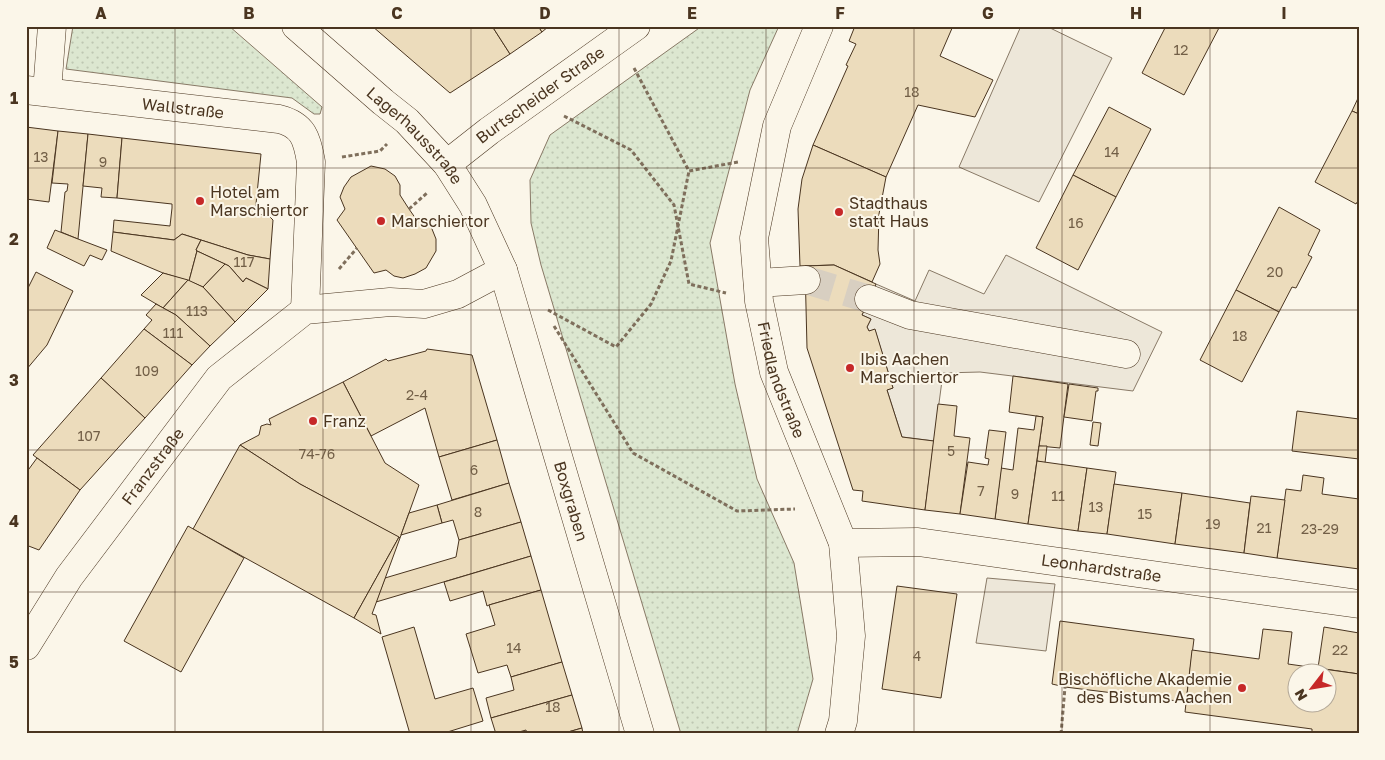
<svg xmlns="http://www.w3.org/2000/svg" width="1385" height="760" viewBox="0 0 1385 760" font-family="'Golos Text',sans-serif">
	<defs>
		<pattern id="park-dots" width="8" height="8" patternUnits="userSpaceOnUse" patternTransform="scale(1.25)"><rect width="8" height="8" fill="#dce7d0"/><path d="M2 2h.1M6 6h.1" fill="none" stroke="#bec7b2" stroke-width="1.8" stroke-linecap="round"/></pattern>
	</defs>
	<rect width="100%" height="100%" fill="#fbf6e9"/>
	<!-- park -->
	<g fill="url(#park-dots)" stroke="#887966">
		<path d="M73,26H229L322,107L320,114H314L292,98L66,69Z"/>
		<path d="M702,26H779L750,90L710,243L735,384L757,479L794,563L813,679L797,734H681L541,265L531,223L530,180L550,135Z"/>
	</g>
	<!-- parking -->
	<g fill="#ede7d9" stroke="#887966">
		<path d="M1021,26H1046L1112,58L1039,202L959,167Z"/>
		<path d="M1006,255L1162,332L1133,391L980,372L943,373L934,441L902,437L887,390L893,388L875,330L869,331L867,327L871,319L862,315L876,284L915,301L929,270L984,294Z"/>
		<path d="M987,578L1055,584L1046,651L976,643Z"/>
	</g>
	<!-- building -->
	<g fill="#ecdcbc" stroke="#4a3520" fill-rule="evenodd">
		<path d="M372,26H492L510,54L450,93Z"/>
		<path d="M492,26H538L542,32L510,54Z"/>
		<path d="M538,26H549L542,32Z"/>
		<path d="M855,26H953L940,56L993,80L975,117L918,105L886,177L813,145L848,66L846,65L856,44L849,41Z"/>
		<path d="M1166,26H1220L1184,95L1142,73Z"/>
		<path d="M1359,96V114L1352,111Z"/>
		<path d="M1109,107L1151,129L1116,197L1073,175Z"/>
		<path d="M1352,111L1359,114V199L1356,204L1315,182Z"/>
		<path d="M26,127L58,131L49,202L26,199Z"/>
		<path d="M58,131L88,134L78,239L61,232L65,192L67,191L68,184L52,183Z"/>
		<path d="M88,134L122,138L117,198L101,197L102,188L83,186Z"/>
		<path d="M122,138L261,154L255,214L268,215L273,220L270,259L248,255L182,234L174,240L113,232L114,220L170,226L172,208V204L117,198Z"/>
		<path d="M813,145L886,177L879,214L878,250L880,264L872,282L834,265L800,266L798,209L802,179Z"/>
		<path d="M371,166L385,169L395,176L400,185V195L409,209L416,219L426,222L432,229L436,239V251L426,268L415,274L403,278L394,276L386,270L374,273L337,220L345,209L340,197L344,187L351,177Z"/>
		<path d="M1073,175L1116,197L1078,270L1036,248Z"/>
		<path d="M1279,207L1320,230L1308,255L1312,257L1296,288L1292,287L1279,312L1236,290Z"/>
		<path d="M55,230L78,239L107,250L102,260L90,255L84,266L47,248Z"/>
		<path d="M113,232L174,240L182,234L201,240L196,250L197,251L189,281L163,273L111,251Z"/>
		<path d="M201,240L248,255L270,259L268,289L246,278L243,282L229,266L197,251L196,250Z"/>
		<path d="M197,251L225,264L203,287L189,281Z"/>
		<path d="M225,264L229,266L243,282L246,278L268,289L235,322L203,287Z"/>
		<path d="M834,265L876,284L862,315L871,319L867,327L869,331L875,329L893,388L887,390L902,437L934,441L925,510L862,501L863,491L853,490L807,348L805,266Z"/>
		<path d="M36,272L73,291L47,345L26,370V292Z"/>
		<path d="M163,273L188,280L163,308L141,295Z"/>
		<path d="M188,280L203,287L235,322L210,346L176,315L163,308Z"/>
		<path d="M1236,290L1279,312L1242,382L1200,360Z"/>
		<path d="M156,304L176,315L210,346L192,365L144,329L152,320L146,315Z"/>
		<path d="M144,329L192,365L145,418L101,378Z"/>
		<path d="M427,349L472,355L497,440L439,457L425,408L371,436L343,382L386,359L388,361L426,351Z"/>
		<path d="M1013,376L1068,384L1060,448L1039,446L1043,417L1009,412Z"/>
		<path d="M101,378L145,418L80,490L33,455Z"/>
		<path d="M343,382L385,463L419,485L400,538L300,484L240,445L259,435L261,426L267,424L271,425L269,419Z"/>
		<path d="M1069,384L1098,388V391H1096L1092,421L1064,417Z"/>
		<path d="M938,404L957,406L954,436L970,438L960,514L925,510Z"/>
		<path d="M1297,411L1359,419V459L1292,451Z"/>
		<path d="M1036,416L1043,417L1028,524L995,519L1001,468L1013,470L1018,428L1034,430Z"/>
		<path d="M1093,422L1101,423L1098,446L1090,445Z"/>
		<path d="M989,430L1006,432L995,519L960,514L968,462L988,465L989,459L985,458Z"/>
		<path d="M497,440L509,483L452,500L439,457Z"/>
		<path d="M240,445L300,484L399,537L354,618L193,529Z"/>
		<path d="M1039,446H1047L1045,463L1037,461Z"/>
		<path d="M37,458L80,490L39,550L26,545V473Z"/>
		<path d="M1037,461L1087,468L1078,531L1028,524Z"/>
		<path d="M1087,468L1116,472L1107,534L1078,531Z"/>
		<path d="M1303,475L1324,478L1322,494L1359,499V569L1277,558L1286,489L1301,491Z"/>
		<path d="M509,483L521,522L459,540L453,520L442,523L437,505Z"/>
		<path d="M1114,484L1182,493L1175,544L1107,534Z"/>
		<path d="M1182,493L1250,503L1244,553L1175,544Z"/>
		<path d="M1251,496L1285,500L1277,558L1244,553Z"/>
		<path d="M437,505L442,523L401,535L409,513Z"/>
		<path d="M521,522L531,556L376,602L385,578L456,557L459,540Z"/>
		<path d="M188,526L244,558L181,672L124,641Z"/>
		<path d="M399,537L400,538L372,614L376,615L381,634L354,618Z"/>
		<path d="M531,556L541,590L489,605L487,606L483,591L450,601L444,582Z"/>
		<path d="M897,586L957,594L941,698L882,689Z"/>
		<path d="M541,590L562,662L511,677L507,665L478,673L466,634L495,625L489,605Z"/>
		<path d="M1060,621L1194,639L1186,702L1065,687L1052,684Z"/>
		<path d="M414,627L435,699L473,688L483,721L441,734H410L382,637Z"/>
		<path d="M1324,627L1359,633V674L1318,668Z"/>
		<path d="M1263,629L1292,632L1288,664L1359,674V734H1315L1312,733V729L1185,712L1192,650L1259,659ZM1298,672H1328V702H1298Z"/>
		<path d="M562,662L572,695L491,718L486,698L514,690L511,677Z"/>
		<path d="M572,695L582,728L561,734H527L526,730L512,734H496L491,718Z"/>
		<path d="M582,728L583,734H561Z"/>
	</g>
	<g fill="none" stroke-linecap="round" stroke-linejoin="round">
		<!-- minor-tunnel -->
		<path stroke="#d8cfc1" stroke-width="28" stroke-dasharray="28 14" stroke-linecap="butt" d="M806,280L869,299"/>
		<defs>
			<g id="minor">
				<path id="s1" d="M26,90L279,119C303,125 307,138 311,162L305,310"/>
				<path d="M47,92L52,26"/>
				<path d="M758,283L806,280"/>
				<path d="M869,299L910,315L1126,354"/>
				<path id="s2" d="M843,543L918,542L1359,604"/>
				<path id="s3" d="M26,646L69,577L219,378L305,310L390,302L424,304L458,294L503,270"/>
			</g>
			<g id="major">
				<path id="s4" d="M296,26L383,102L407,121L447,164L473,205L503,270L640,734"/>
				<path id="s5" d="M819,26L777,126L754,238L759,301L774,372L843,543L851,636L843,721L839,734"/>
				<path id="s6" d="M447,164L489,131L636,26"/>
			</g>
		</defs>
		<!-- minor casing -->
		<use href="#minor" stroke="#4a3520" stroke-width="29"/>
		<!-- major casing -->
		<use href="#major" stroke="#4a3520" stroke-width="29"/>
		<!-- path -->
		<g stroke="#7f6f5c" stroke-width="3" stroke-dasharray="4 2.5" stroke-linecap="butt">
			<path d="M634,68L689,171L738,162"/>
			<path d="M564,116L631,150L674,205L689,284L726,293"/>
			<path d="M342,157L380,151L387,144"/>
			<path d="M409,209L427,193"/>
			<path d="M339,269L357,248"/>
			<path d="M548,310L616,347L651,304L671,261L689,171"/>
			<path d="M554,326L633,453L737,511L795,509"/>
			<path d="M1061,734L1065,687"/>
		</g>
		<!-- minor -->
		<use href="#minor" stroke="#fbf6e9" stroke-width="28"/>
		<!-- major -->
		<use href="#major" stroke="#fbf6e9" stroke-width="28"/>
	</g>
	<!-- grid -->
	<path fill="none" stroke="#4a3520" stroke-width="1" stroke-opacity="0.55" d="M175,26V734M323,26V734M471,26V734M619,26V734M766,26V734M914,26V734M1062,26V734M1210,26V734M26,168H1359M26,310H1359M26,450H1359M26,592H1359"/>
	<!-- markers -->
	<g fill="#c62828" stroke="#fbf6e9" stroke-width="2">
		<circle cx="200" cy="201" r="5"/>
		<circle cx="839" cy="212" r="5"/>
		<circle cx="381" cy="221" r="5"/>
		<circle cx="850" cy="368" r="5"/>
		<circle cx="313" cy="421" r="5"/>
		<circle cx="1242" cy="688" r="5"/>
	</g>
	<g text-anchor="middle" stroke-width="4" stroke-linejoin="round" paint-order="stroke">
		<!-- number labels -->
		<g font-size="14" fill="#725f47">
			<text x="1181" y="55">12</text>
			<text x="912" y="97">18</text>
			<text x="1112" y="157">14</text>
			<text x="41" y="162">13</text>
			<text x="103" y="167">9</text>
			<text x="1076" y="228">16</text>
			<text x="244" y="267">117</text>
			<text x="1275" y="277">20</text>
			<text x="197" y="316">113</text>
			<text x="173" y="338">111</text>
			<text x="1240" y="341">18</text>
			<text x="147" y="376">109</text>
			<text x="417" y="400">2-4</text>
			<text x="89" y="441">107</text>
			<text x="951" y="456">5</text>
			<text x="317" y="459">74-76</text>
			<text x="474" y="475">6</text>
			<text x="981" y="496">7</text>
			<text x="1015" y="499">9</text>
			<text x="1058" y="501">11</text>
			<text x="1096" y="512">13</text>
			<text x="478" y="517">8</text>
			<text x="1145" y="519">15</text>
			<text x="1213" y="529">19</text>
			<text x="1264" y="533">21</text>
			<text x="1320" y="534">23-29</text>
			<text x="514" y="653">14</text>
			<text x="1340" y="655">22</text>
			<text x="917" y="661">4</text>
			<text x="553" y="712">18</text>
		</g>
		<!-- street labels -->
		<g font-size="16" fill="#4a3520" stroke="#fbf6e9">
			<text dy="6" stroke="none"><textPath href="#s6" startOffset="116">Burtscheider Straße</textPath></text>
			<text dy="6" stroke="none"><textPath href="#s1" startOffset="158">Wallstraße</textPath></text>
			<text dy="6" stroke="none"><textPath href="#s4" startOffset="162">Lagerhausstraße</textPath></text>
			<text dy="6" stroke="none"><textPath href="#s5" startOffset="368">Friedlandstraße</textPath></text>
			<text dy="6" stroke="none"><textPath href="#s3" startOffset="220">Franzstraße</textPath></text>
			<text dy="6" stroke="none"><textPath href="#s4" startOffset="566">Boxgraben</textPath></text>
			<text dy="6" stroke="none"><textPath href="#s2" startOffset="260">Leonhardstraße</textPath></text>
		</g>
		<!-- poi labels -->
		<g font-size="16" fill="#4a3520" stroke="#fbf6e9" text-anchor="start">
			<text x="210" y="198">Hotel am<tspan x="210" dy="18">Marschiertor</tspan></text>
			<text x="849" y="209">Stadthaus<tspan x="849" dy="18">statt Haus</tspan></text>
			<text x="391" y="227">Marschiertor</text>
			<text x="860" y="365">Ibis Aachen<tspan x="860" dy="18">Marschiertor</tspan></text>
			<text x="323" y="427">Franz</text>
			<text x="1232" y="685" text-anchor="end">Bischöfliche Akademie<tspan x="1232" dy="18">des Bistums Aachen</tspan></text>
		</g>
	</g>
	<!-- border -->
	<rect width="1385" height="760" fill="none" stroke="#fbf6e9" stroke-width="55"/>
	<!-- north arrow -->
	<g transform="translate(1312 688) rotate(239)"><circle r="24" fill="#fbf6e9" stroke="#b4a999"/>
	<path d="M0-4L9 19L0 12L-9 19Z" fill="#c62828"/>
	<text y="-8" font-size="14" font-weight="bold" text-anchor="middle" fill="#4a3520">N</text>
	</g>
	<rect x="28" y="28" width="1330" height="704" fill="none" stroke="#4a3520" stroke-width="2"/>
	<g font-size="16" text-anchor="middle" font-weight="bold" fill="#4a3520">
		<text x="101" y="19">A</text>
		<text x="249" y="19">B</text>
		<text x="397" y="19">C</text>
		<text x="545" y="19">D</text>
		<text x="692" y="19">E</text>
		<text x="840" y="19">F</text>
		<text x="988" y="19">G</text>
		<text x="1136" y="19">H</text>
		<text x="1284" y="19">I</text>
		<text x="14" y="104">1</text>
		<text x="14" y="245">2</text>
		<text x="14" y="386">3</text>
		<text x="14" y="527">4</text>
		<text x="14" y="668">5</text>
	</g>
</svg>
